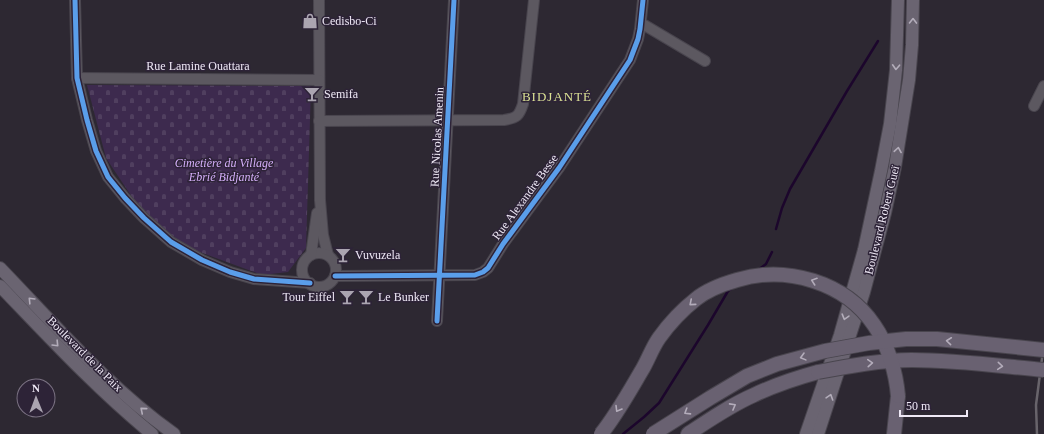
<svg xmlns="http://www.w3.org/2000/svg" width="1044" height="434" viewBox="0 0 1044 434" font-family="'Times New Roman',serif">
	<defs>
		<pattern id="cemetery-stones" width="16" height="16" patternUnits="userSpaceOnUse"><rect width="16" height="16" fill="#3d2a4e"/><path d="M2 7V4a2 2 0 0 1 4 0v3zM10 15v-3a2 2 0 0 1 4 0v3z" fill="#503f5f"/></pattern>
	</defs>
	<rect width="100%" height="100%" fill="#2d2832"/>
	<!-- cemetery -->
	<path fill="url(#cemetery-stones)" d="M87,85L311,86L306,248L288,272L262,275L189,248L144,215L106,158Z"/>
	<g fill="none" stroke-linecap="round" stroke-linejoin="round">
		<!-- stream -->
		<g stroke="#1c062c" stroke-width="2.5">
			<path d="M776,229L782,208L790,189L847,91L878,41"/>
			<path d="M758,270L766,264L772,252"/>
			<path d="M623,434L644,417L659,403L708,325L728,291L733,288"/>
		</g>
		<defs>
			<g id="minor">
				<path d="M75,0L77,78L87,120L96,151L108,177L125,198L144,218L171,242L202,260L230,272L254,279L310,283"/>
				<path d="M319,0L320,200L323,235L328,255"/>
				<path d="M641,23L705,61"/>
				<path d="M77,78L319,80"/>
				<path d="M1034,106L1044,86"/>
				<path d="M319,121L504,120C517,118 519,116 523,104L534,0"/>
				<circle cx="319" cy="270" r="17"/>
				<path d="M311,255L317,213"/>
				<path d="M335,276L475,275L483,272L488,268L503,244L559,168L630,60L638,39L640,29L643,0"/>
				<path d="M437,321L454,0"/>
			</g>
			<g id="major">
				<path d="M0,268C56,326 109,388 174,434"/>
				<path d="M0,286C49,337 97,389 152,434"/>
				<path d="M806,434L840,335L864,250L881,171L890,124L896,70L898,0"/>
				<path d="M818,434L864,292L885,213L895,167L909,80L912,45L913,0"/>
			</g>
			<g id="highway">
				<path d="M688,434C709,420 731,405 754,395C775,385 796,378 818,372"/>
				<path d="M894,434L898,396"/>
			</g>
		</defs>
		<!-- minor casing -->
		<use href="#minor" stroke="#49454e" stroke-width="12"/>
		<!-- major casing -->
		<use href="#major" stroke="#49454e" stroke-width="14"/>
		<!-- highway casing -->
		<use href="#highway" stroke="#49454e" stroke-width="16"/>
		<!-- minor -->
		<use href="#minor" stroke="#5c5860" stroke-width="10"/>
		<!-- major -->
		<use href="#major" stroke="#6a6471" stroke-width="12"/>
		<!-- highway -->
		<use href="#highway" stroke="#696171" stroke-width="14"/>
		<!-- rail -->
		<path stroke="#68646b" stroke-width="2.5" d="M1037,434L1036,405L1044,343"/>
		<defs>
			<g id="highway-bridge">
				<path d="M818,372C849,366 881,360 912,360C956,360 1000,366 1044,370"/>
				<path d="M601,434C617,414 629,392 642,370C648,360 652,348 659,338C669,324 682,310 696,299C707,290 723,284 737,280C786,265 845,282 874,325C888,345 896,372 898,396"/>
				<path d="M653,434L710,398L747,376L777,364L825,351L869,343L906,339H937L1044,350"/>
			</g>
		</defs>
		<!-- highway-bridge casing -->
		<use href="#highway-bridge" stroke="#49454e" stroke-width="16" stroke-linecap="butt"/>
		<!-- highway-bridge -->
		<use href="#highway-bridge" stroke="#696171" stroke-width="14"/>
		<defs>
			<g id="cycleway">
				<path d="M75,0L77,78L87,120L96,151L108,177L125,198L144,218L171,242L202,260L230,272L254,279L310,283"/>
				<path d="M335,276L475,275L483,272L488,268L503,244L559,168L630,60L638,39L640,29L643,0"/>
				<path d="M437,321L454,0"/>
			</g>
		</defs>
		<!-- cycleway casing -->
		<use href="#cycleway" stroke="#2d2337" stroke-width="8"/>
		<!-- cycleway -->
		<use href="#cycleway" stroke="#5a9eea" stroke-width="5"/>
	</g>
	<!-- one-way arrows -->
	<defs><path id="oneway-chevron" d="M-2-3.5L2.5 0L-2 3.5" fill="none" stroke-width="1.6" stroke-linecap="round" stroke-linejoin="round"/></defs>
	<g stroke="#b3adba">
		<use href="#oneway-chevron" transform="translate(913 21) rotate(-89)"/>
		<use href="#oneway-chevron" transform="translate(896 67) rotate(93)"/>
		<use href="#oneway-chevron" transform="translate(898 150) rotate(-81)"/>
		<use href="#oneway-chevron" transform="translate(31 300) rotate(-134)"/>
		<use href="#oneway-chevron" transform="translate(845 317) rotate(106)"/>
		<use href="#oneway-chevron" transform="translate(56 344) rotate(46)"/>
		<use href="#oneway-chevron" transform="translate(830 397) rotate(-72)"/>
		<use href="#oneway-chevron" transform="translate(143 410) rotate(-140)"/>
	</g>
	<g stroke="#b3acba">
		<use href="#oneway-chevron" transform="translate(814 281) rotate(-161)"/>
		<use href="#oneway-chevron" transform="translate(692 303) rotate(139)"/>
		<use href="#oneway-chevron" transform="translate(949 341) rotate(-174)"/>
		<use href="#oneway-chevron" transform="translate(803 357) rotate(165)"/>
		<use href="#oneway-chevron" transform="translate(870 363) rotate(-4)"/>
		<use href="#oneway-chevron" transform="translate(1000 366) rotate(5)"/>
		<use href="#oneway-chevron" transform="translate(733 406) rotate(-29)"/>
		<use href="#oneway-chevron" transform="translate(618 409) rotate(121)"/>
		<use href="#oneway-chevron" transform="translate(687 412) rotate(148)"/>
	</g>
	<!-- icons -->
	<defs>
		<symbol id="shop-bare" viewBox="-9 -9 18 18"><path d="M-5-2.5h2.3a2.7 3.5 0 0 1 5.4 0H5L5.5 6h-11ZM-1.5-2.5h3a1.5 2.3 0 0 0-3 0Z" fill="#aba5b1" stroke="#2d2337" stroke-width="2.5" paint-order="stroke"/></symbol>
		<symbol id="bar-bare" viewBox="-9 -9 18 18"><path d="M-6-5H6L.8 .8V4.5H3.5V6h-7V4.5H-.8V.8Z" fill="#aba5b1" stroke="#2d2337" stroke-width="2.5" paint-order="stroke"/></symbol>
	</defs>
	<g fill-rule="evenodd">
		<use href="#shop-bare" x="299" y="10" width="22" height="22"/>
		<use href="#bar-bare" x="301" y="83" width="22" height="22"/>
		<use href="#bar-bare" x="332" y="244" width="22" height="22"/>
		<use href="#bar-bare" x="336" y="286" width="22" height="22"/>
		<use href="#bar-bare" x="355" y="286" width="22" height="22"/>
	</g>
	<g text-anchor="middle" stroke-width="3" stroke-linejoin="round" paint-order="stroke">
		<!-- poi labels -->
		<g font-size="12" fill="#efe9f6" stroke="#2d2337" text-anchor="start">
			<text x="322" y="25">Cedisbo-Ci</text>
			<text x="324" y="98">Semifa</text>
			<text x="355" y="259">Vuvuzela</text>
			<text x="335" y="301" text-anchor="end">Tour Eiffel</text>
			<text x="378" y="301">Le Bunker</text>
		</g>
		<!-- street labels -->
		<g font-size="12" fill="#efe9f6" stroke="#2d2337">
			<text x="198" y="70">Rue Lamine Ouattara</text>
			<text transform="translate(437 137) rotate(-87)" y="4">Rue Nicolas Amenin</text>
			<text transform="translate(525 197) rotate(-54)" y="4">Rue Alexandre Besse</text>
			<text transform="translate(882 220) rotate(-76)" y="4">Boulevard Robert Gueï</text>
			<text transform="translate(85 354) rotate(45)" y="4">Boulevard de la Paix</text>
		</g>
		<!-- park labels -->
		<g font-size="12" font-style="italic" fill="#d4aff9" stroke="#2d2337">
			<text x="224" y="167">Cimetière du Village<tspan x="224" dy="14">Ebrié Bidjanté</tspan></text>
		</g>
		<!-- neighbourhood labels -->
		<g font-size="13" letter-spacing="1" fill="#d9e092" stroke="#2d2337">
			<text x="557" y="101">BIDJANTÉ</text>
		</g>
	</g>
	<!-- north arrow -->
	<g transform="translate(36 398) rotate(359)"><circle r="19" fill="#2d2337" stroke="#7b7283"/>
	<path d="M0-3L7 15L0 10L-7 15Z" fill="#aba5b1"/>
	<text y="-6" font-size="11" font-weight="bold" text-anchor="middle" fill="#efe9f6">N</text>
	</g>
	<!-- scale -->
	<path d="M900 410v6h67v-6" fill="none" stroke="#efe9f6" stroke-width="2"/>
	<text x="906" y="410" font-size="12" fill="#efe9f6" stroke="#2d2337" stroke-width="3" paint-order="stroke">50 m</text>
</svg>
